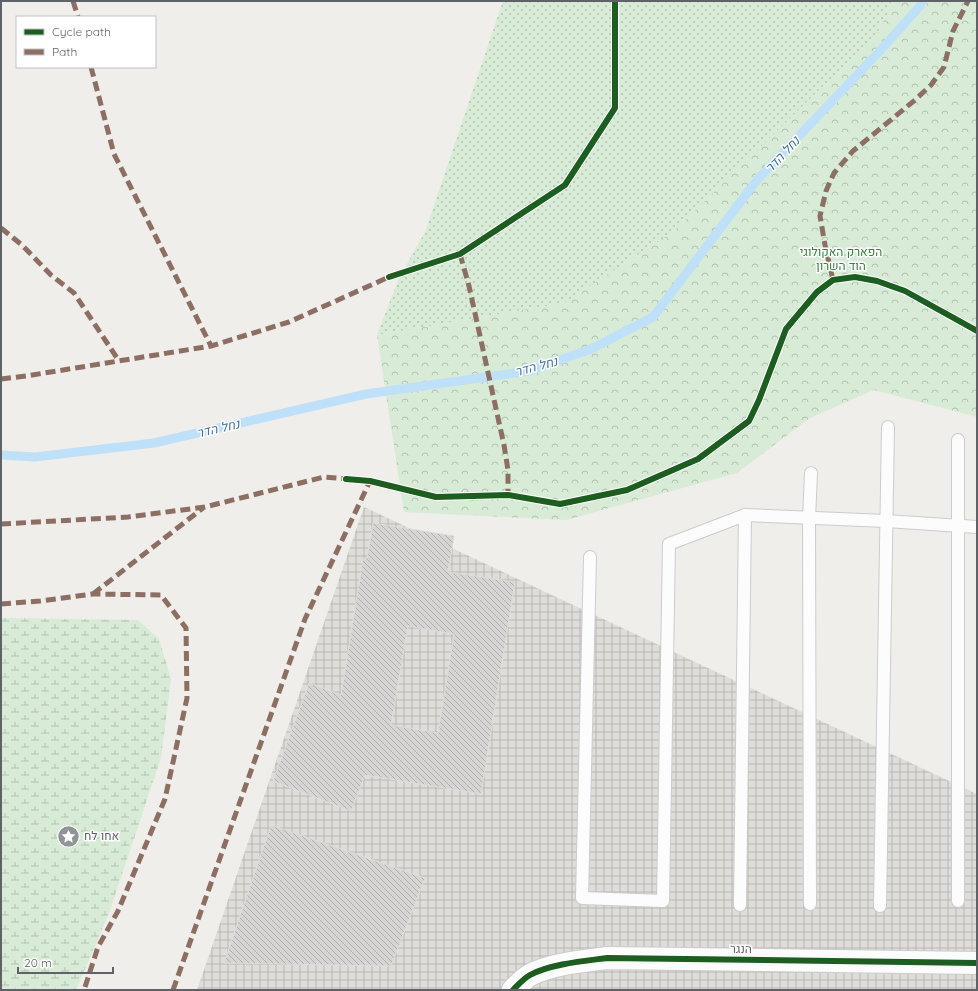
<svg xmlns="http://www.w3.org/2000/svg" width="978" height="991" viewBox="0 0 978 991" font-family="Quicksand,Heebo,sans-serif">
	<defs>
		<pattern id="industrial-grid" width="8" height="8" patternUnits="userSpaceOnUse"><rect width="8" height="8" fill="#dfddda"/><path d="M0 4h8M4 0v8" fill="none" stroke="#b8b7b5"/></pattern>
		<pattern id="grass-dots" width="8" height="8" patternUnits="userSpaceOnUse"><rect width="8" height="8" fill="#d8ebd6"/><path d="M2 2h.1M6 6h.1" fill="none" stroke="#b2c2b1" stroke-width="1.8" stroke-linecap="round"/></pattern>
		<pattern id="forest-crowns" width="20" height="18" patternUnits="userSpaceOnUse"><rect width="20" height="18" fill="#d8ebd6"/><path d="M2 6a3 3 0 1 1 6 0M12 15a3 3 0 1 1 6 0" fill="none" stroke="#b2c2b1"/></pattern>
		<pattern id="wetland-marsh" width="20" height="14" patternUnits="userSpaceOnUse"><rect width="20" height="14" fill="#d8ebd6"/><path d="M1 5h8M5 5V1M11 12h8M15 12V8" fill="none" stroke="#b2c2b1"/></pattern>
		<pattern id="building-back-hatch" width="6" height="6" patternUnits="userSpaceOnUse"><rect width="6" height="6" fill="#d6d5d3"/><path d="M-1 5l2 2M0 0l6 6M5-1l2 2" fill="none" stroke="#b1b0af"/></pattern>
	</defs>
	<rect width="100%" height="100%" fill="#efeeea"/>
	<!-- industrial -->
	<path fill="url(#industrial-grid)" d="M364,507L977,794V990H197Z"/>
	<!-- grass -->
	<path fill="url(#grass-dots)" d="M503,1H894L877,34L673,232L564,303L377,335L399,278L425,232Z"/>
	<!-- forest -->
	<path fill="url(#forest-crowns)" d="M894,1H977V417L874,390L810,418L737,473L566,520L404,512L377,335L564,303L673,232L877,34Z"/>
	<!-- wetland -->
	<path fill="url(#wetland-marsh)" d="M1,618L138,620L159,639L171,679L161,758L109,913L76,990H1Z"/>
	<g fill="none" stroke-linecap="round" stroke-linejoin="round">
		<!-- stream -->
		<path stroke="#bfe0f9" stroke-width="9" d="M1,455L35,457L154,443L366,394L529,371L591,349L653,317L757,180L877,54L920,6L923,1"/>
	</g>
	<!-- building -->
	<g fill="url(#building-back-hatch)" stroke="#deddd9" fill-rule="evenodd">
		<path d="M373,523L454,536L448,572L515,582L481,794L365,775L351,811L273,781L309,683L341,695L363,559H365V558H367ZM408,626L454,634L438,733L391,725Z"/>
		<path d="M271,825L425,878L391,966L224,963Z"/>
	</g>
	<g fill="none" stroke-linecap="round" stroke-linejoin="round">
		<defs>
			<g id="lane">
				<path d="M958,440V901"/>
				<path d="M590,557L582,898L663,901L669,544L745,515L886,521L977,527"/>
				<path d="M810,904L809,519L811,473"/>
				<path d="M740,905L745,515"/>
				<path d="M880,906L888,427"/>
			</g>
			<path id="street" d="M513,990C518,985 523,979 530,975C550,964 584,961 607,958L977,963"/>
		</defs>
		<!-- lane casing -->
		<use href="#lane" stroke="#cbcccc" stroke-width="14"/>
		<!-- street casing -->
		<use href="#street" stroke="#cbcccc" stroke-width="24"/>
		<!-- lane -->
		<use href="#lane" stroke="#fdfcfc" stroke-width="12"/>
		<!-- street -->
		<use href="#street" stroke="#fdfcfc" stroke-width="22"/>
		<!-- quiet -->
		<g stroke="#8d6e63" stroke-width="5" stroke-dasharray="10 5" stroke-linecap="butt">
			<path d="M73,1L78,17"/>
			<path d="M91,67L114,154L211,346"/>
			<path d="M1,228L22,245L51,275L74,293L119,361"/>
			<path d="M460,254L469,286L504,445L508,470V495"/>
			<path d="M833,280L825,245L820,216L826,191L834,173L853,151L915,100L931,85L944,67L953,31L968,1"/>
			<path d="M1,379L26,376L211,346L289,322L389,277"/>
			<path d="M1,524L128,517L205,507L324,477L349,479"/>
			<path d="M93,594L203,508"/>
			<path d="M1,604L40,601L93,594L161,595L186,628L187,698L165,799L118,911L98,947L84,990"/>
			<path d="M173,990L305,619L370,481"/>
		</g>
		<defs>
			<g id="cycleway">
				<path d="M389,277L460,254L565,185L615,108V1"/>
				<path d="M346,479L370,481L436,497L508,495L560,504L627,490L698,459L749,421L759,400L786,329L817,292L833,280L855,277L877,281L905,291L977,331"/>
				<path d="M513,990C518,985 523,979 530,975C550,964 584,961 607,958L977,963"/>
			</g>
		</defs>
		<!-- cycleway casing -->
		<use href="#cycleway" stroke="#fff" stroke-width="8"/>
		<!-- cycleway -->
		<use href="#cycleway" stroke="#1b5e20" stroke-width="6"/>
	</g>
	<!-- icons -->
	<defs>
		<symbol id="sight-disc" viewBox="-11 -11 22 22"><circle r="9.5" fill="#919496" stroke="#fff"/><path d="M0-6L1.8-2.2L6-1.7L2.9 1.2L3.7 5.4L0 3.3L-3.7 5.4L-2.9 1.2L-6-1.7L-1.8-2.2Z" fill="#fff"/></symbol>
	</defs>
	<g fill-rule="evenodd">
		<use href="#sight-disc" x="56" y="824" width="25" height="25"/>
	</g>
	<g text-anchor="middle" stroke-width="3" stroke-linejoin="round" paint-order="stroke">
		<!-- park labels -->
		<g font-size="12" fill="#348238" stroke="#fff">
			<text x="841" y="256">הפארק האקולוגי<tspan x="841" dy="14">הוד השרון</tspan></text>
		</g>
		<!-- poi labels -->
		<g font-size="12" fill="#5f6368" stroke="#fff" text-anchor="start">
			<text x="84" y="840">אחו לח</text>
		</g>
		<!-- street labels -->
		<g font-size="12" fill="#5f6368" stroke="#fff">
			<text transform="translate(741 949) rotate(1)" y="4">הנגר</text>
		</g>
		<!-- water labels -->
		<g font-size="13" font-style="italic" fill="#4174aa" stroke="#fff">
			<text transform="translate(782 154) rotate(-47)" y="5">נחל הדר</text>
			<text transform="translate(536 366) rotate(-15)" y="5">נחל הדר</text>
			<text transform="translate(218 428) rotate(-13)" y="5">נחל הדר</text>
		</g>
	</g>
	<!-- border -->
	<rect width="978" height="991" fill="none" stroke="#5f6368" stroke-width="4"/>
	<!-- legend -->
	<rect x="16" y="16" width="140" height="52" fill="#ffffff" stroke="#bfc1c3"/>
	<rect x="24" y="29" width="20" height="6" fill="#1b5e20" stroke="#bfc1c3"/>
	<text x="52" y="36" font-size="12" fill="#5f6368">Cycle path</text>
	<rect x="24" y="49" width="20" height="6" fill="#8d6e63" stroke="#bfc1c3"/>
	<text x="52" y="56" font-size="12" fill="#5f6368">Path</text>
	<!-- scale -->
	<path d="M18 967v6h95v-6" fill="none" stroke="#5f6368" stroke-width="2"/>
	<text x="24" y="967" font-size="12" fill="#5f6368" stroke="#ffffff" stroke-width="3" paint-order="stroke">20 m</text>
</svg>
